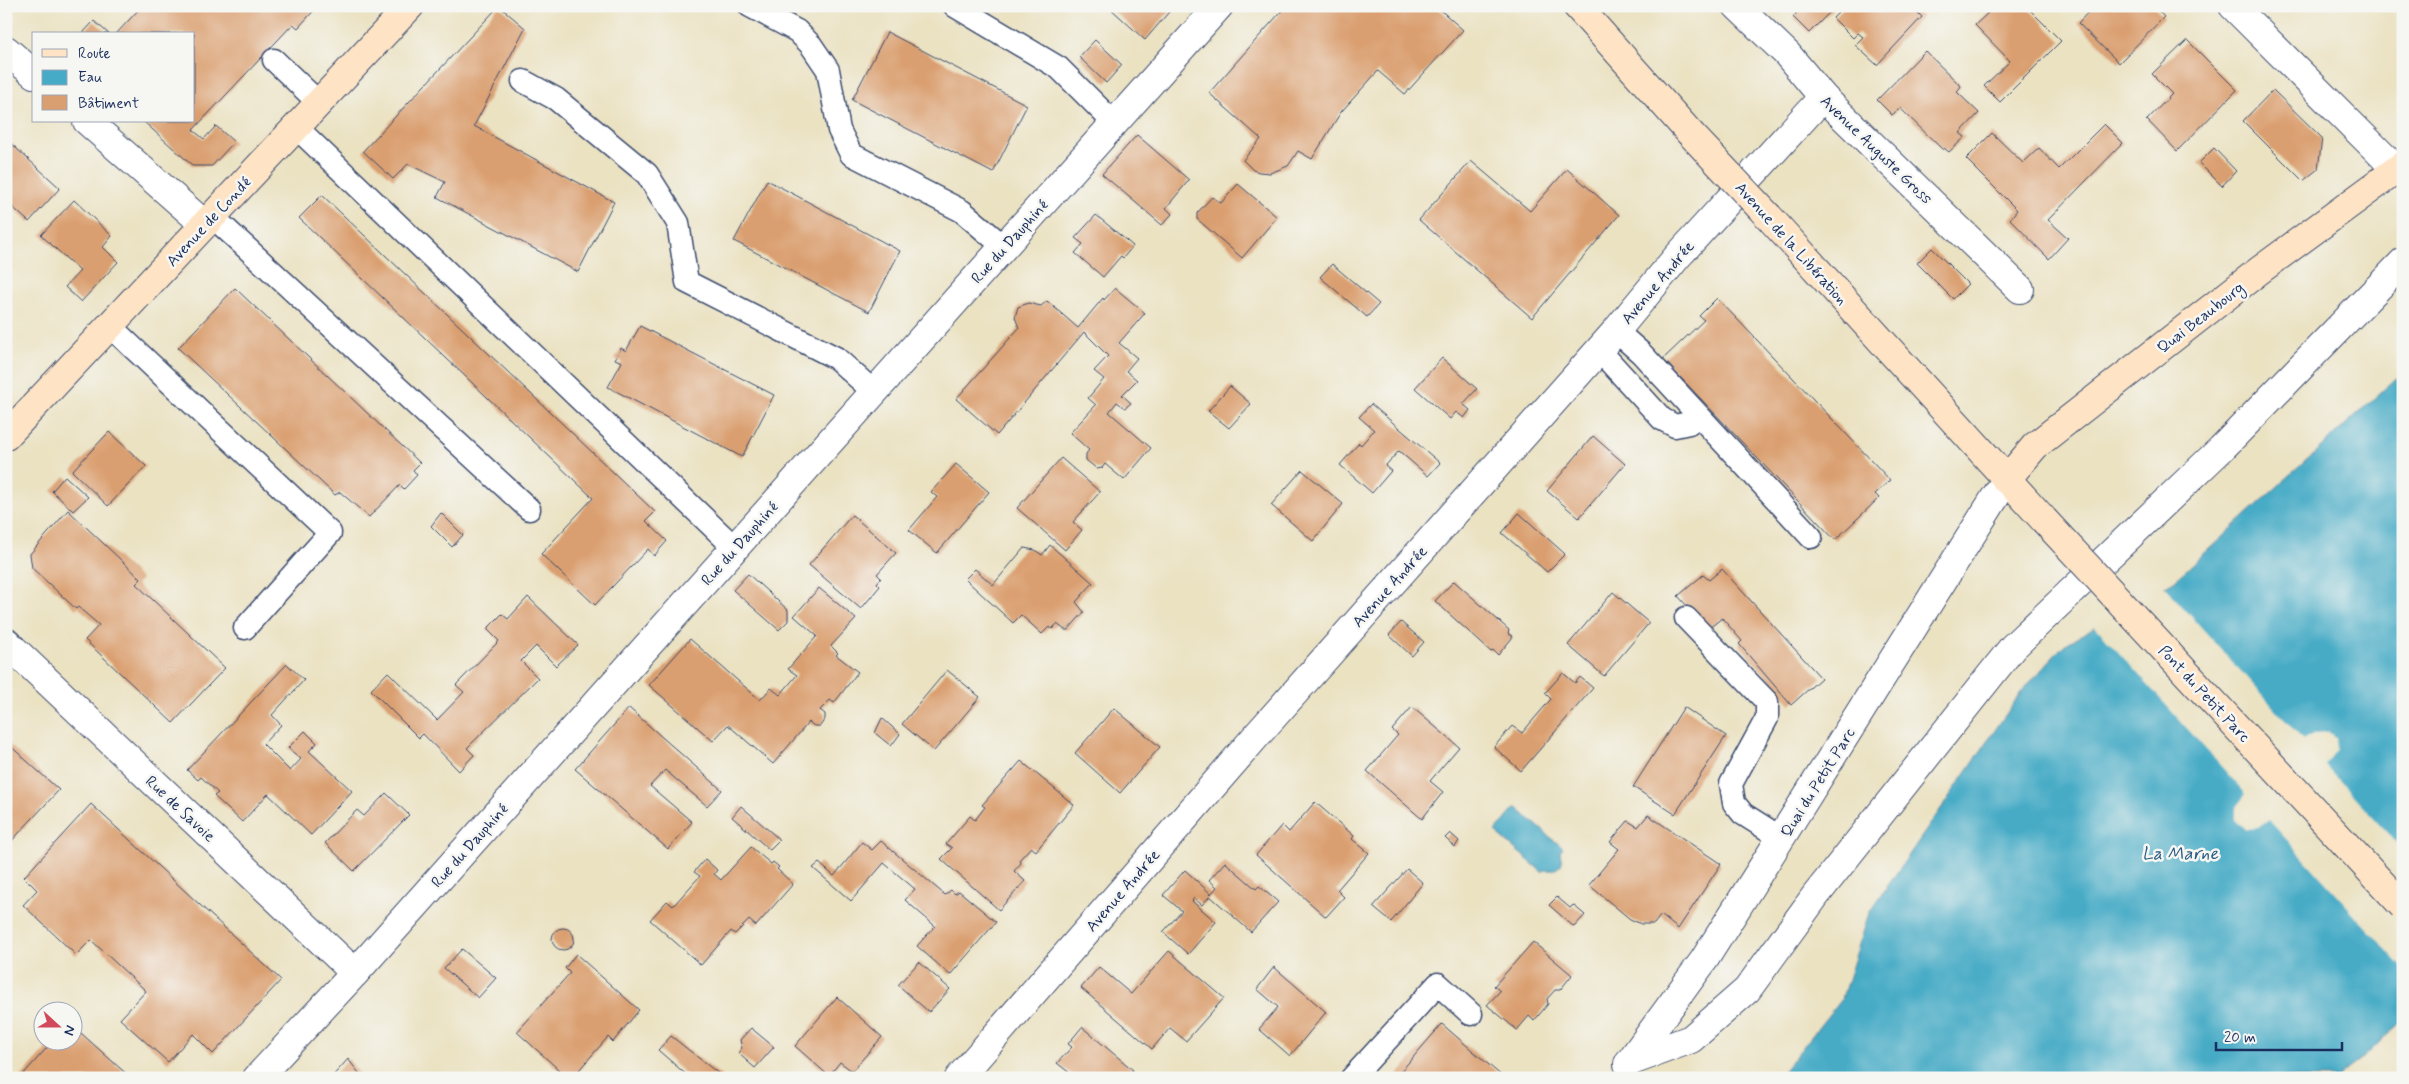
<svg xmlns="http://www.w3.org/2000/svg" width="2409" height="1084" viewBox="0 0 2409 1084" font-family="Mynerve,sans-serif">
	<rect width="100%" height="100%" fill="#f6f6f2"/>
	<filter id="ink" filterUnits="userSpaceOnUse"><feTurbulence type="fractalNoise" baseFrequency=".02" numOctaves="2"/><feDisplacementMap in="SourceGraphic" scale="10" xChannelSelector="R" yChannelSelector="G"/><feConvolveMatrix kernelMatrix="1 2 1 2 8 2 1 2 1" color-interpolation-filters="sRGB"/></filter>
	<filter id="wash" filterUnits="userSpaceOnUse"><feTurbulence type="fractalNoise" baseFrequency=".0096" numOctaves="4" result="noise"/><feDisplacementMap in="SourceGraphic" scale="20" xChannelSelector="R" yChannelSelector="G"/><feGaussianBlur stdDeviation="1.12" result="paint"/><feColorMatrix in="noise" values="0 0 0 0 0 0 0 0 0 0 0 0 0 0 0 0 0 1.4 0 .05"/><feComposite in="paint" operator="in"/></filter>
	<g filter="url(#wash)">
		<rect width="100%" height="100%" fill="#ebe2c2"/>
		<!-- water -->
		<g fill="#46abc6" stroke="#306d92">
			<path d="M2403,372V1020L2363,1058L2336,1078H1778L1842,998L1869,913L2022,691L2064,645L2174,581Z"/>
			<path d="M1516,807L1563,848L1560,852L1562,863C1557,870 1553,871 1545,870L1542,872L1495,832Z"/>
		</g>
		<!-- pier -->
		<path fill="#ebe2c2" d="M2163,585L2303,740L2316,733L2328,732L2336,737L2337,749L2325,765L2403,849V968L2269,820L2258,828L2247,829L2235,821V808L2246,794L2094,625Z"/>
		<g id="blocks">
			<!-- building -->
			<g fill="#da9f70">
				<path d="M142,6H318L298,28L293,24L193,130L204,139L216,126L234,142L212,166H193L143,121H194V34H116Z"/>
				<path d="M499,6L525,28L474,126L614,202L578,272L437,197L445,182L408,164L393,179L363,151Z"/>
				<path d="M1108,6H1174L1145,40Z"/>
				<path d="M1286,6H1436L1463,30L1405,94L1378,71L1341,112L1312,159L1298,151L1288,166L1270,173L1259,172L1253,170L1243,160L1261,139L1209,93Z"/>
				<path d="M1803,6H1836L1809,33L1793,17Z"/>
				<path d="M1845,6H1911L1922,17L1877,65L1855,45L1863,37L1858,33L1853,38L1833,18Z"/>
				<path d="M1985,6H2026L2061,41L2000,102L1984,86L2010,61L1975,25L1990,11Z"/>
				<path d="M2094,6H2154L2164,17L2119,63L2078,23Z"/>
				<path d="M94,21L109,34H82Z"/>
				<path d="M887,32L1027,105L993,173L852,100Z"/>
				<path d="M1095,40L1122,65L1106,83L1079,57Z"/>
				<path d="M2187,40L2237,90L2177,151L2147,120L2172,94L2152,74Z"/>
				<path d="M1925,51L1961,86L1957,92L1979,113L1960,133L1965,137L1949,152L1944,148L1943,150L1900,108L1892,115L1877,100Z"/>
				<path d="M2273,90L2322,138L2318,169L2303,181L2243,121Z"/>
				<path d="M2104,124L2123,143L2048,220L2068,238L2049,259L2010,219L2017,210L1966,159L1992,133L2023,163L2039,148L2059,169Z"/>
				<path d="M1137,135L1189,180L1166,208L1172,214L1162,225L1102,174Z"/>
				<path d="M6,139L60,188L29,222L6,201Z"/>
				<path d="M2214,148L2236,171L2222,186L2199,163Z"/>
				<path d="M1471,161L1530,211L1567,169L1619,215L1532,318L1419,220Z"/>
				<path d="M767,180L900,251L869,312L734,241Z"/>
				<path d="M1238,184L1277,217L1242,258L1197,219V213L1212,197L1221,203Z"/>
				<path d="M322,195L655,512L646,521L667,541L654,556L648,549L595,605L541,554L593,498L299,218Z"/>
				<path d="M74,200L112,236L103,247L118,262L81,302L65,287L80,271L41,235Z"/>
				<path d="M1096,215L1133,246L1123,258L1121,256L1103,277L1075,253L1083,244L1075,238Z"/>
				<path d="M1932,248L1968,284L1953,299L1917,263Z"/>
				<path d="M1332,264L1379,304L1367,317L1320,277Z"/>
				<path d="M235,288L420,463L413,470L417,475L404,489L400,485L369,517L340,492L335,495L178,348Z"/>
				<path d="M1115,288L1145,313L1119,343L1137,358L1126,371L1137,380L1122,395L1131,403L1125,408L1117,402L1109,412L1151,448L1124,480L1105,464L1102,468L1097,469L1086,460V454L1089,450L1070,433L1096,405L1088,398L1104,379L1094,371L1108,356L1084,332L997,435L956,399L1019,328L1015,317L1018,307L1028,303L1041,306L1047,301L1078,328L1103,298L1104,300Z"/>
				<path d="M1717,298L1890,480L1875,494L1879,498L1835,540L1663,359L1704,320L1699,316Z"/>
				<path d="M640,326L774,395L742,457L608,387L622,362L615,359L621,348L626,351Z"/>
				<path d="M1442,358L1477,389L1463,404L1470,410L1464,418L1456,412L1450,419L1415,388Z"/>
				<path d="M1230,386L1251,404L1229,428L1208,411Z"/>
				<path d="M1371,404L1440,463L1428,476L1399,451L1385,466L1391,471L1372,493L1340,465L1359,443L1361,445L1374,430L1359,417Z"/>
				<path d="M109,432L146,466L108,506L72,471Z"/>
				<path d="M1593,436L1625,464L1579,518L1547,491Z"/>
				<path d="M1061,458L1100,492L1073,522L1082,530L1065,550L1017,508Z"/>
				<path d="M956,464L989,492L937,553L909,530L937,497L931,492Z"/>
				<path d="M1302,470L1343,504L1313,541L1271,505Z"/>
				<path d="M65,476L88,497L73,511L52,491Z"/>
				<path d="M68,510L141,579L136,584L225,668L173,723L85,640L99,625L78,607L76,609L32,568L30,554Z"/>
				<path d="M441,513L463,535L452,547L431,526Z"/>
				<path d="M1519,513L1565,554L1547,572L1502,533Z"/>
				<path d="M852,515L896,553L877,574L881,578L877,583L880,586L861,609L809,565Z"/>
				<path d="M1050,545L1093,583L1076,602L1084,612L1068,630H1065L1057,624L1052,629L1049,627L1042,634L1021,615L1013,623L965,579L975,569L993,585L1024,548L1035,550L1042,555Z"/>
				<path d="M1722,569L1821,678L1791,705L1739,644L1742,641L1722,618L1708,629L1678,596L1703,575L1709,580Z"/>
				<path d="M748,574L788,610V621L779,630L733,590Z"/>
				<path d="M1454,581L1509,630L1508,633L1513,637L1498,655L1493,650L1491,652L1435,601Z"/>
				<path d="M819,588L856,619L831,646L838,653L836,655L858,672L834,703L830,700L820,710L825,714V719L820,726H814L809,722L773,764L728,725L713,741L649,685L690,639L760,700L771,688L780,695L797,675L788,669L817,636L794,616Z"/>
				<path d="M1613,592L1649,623L1604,676L1568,645Z"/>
				<path d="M528,597L578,645L556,666L536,646L521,661L538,678L467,748L474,755L459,771L423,734L419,738L371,690L388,672L437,720L464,692L456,685L499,641L487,629L502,614L508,619Z"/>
				<path d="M1401,622L1424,642L1412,656L1389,635Z"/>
				<path d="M287,664L304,680L272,715L281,725L263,744L290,771L301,759L288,748L305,731L317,743L309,751L352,791L311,835L268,794L242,822L214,796L218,793L201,777L198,780L187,770Z"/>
				<path d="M947,670L980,697L934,751L902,724Z"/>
				<path d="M1563,673L1575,683L1580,677L1593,688L1521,771L1494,747L1512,726L1522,733L1551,699L1545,693Z"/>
				<path d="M1412,707L1459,747L1430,781L1443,792L1422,819L1367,771L1398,735L1392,730Z"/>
				<path d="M1684,707L1726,736L1675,814L1633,787Z"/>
				<path d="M629,708L722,790L707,806L665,770L650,786L692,822L668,849L575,769Z"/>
				<path d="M1114,708L1160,747L1120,793L1075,753Z"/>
				<path d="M882,718L900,734L891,746L875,733Z"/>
				<path d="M6,742L59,790L6,847Z"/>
				<path d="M1021,761L1074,805L1036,851L1031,847L1019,860L1021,863L1014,871L1025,881L999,910L941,859L952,848L946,844L970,816L975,820L985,807L982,805Z"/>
				<path d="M386,793L409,815L354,871L325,843L357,810L364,816Z"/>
				<path d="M1315,802L1354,836L1352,839L1369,853L1337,890L1344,897L1326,917L1256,855L1282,825L1289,832Z"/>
				<path d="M91,804L281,980L213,1054L193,1034L168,1062L120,1019L146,991L91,940L76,955L23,905L37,890L24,877Z"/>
				<path d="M741,806L780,840L770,850L732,817Z"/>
				<path d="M1648,815L1721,864L1678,929L1661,915L1654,924H1641L1630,919L1589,885L1619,849L1610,842L1628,821L1638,827Z"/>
				<path d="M1450,833L1459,841L1455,847L1445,838Z"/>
				<path d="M881,841L945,895L951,890L955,894L959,891L996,922L950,975L917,946L935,926L905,900L915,889L884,863L851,901L813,868L819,863L834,876L862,842L872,850Z"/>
				<path d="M751,847L771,864L773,862L779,867L777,869L793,884L756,926L749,920L735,934L731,931L701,965L650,920L667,901L673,906L700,876L694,872L705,859L717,870L714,874L721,880Z"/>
				<path d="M1225,862L1256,889L1259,886L1278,902L1251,932L1210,896L1202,905L1194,898L1192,901L1216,922L1188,954L1163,932L1182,911L1163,895L1185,870L1211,894L1217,887L1209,880Z"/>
				<path d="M1407,869L1423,883L1391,922L1373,907Z"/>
				<path d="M1557,897L1570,908L1573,905L1585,915L1574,927L1549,905Z"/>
				<circle cx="563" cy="939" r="11"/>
				<path d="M1533,942L1572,975L1560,990H1555L1547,999L1548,1004L1534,1021L1529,1016L1517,1030L1487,1005L1500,991L1494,986Z"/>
				<path d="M462,949L496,978L478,998L444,968Z"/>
				<path d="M1169,951L1224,998L1186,1041L1170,1028L1152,1049L1081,988L1099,967L1131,994Z"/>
				<path d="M576,954L639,1010L613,1042L608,1037L572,1078H568L517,1032L570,973L565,968Z"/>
				<path d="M919,962L950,989L929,1012L898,985Z"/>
				<path d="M1274,967L1326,1012L1290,1056L1259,1029L1278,1007L1257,989Z"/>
				<path d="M837,997L882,1037L852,1071L840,1062L829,1076L795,1046Z"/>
				<path d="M1442,1024L1504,1078H1395Z"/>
				<path d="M72,1025L131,1078H20L52,1042H72Z"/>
				<path d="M1082,1027L1133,1070L1126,1078H1076L1057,1063L1072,1047L1068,1044Z"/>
				<path d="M751,1028L774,1047L755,1068L738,1053L742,1048L740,1040Z"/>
				<path d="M671,1036L724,1078H690L658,1050Z"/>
				<path d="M348,1059L363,1078H331Z"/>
			</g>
		</g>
	</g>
	<g filter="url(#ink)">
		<use href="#blocks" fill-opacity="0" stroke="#3a4a6d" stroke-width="1"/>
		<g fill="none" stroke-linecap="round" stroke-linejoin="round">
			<defs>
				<g id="lane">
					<path d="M750,6L797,31L811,45L828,70L839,130L851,154L962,211L1004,247"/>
					<path d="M955,6L1059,68L1114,123"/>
					<path d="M274,60L319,103"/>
					<path d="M523,81L556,99L647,174L678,223L687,282L836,358L874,392"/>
					<path d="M296,127L735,548"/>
					<path d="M212,216L529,509"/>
					<path d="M111,327L330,533L245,628"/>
					<path d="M1616,331L1641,353L1811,537"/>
					<path d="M1599,350L1662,419L1675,426L1689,423"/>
					<path d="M1686,618L1767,702V718L1731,784L1734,803L1743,814L1781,838"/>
					<path d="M1352,1078L1438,984L1471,1014"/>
				</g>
				<g id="street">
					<path d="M1737,6L1787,54L1823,97L2020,289"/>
					<path d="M2233,6L2397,170"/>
					<path d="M6,50L34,74"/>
					<path d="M87,121L204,224"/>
					<path d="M6,642L355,973"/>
					<path d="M1629,1062L1691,1039L1747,990L1816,895L2013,647L2221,449L2403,262"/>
					<path d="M1628,1064L1704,960L2006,480"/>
					<path d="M257,1078L355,973L1219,6"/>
					<path d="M959,1078L1258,734L1616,331L1677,257L1823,97"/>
				</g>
				<g id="secondary">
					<path d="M1577,6L1689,132"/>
					<path d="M1769,217L2044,520"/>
					<path d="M6,436L410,6"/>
					<path d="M2006,480L2035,446L2260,270L2403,165"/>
				</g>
			</defs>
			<!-- lane casing -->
			<use href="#lane" stroke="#3a4a6d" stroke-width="25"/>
			<!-- street casing -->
			<use href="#street" stroke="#3a4a6d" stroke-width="30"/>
			<!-- secondary casing -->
			<use href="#secondary" stroke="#3a4a6d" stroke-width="30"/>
			<!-- lane -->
			<use href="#lane" stroke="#fff" stroke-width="22"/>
			<!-- street -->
			<use href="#street" stroke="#fff" stroke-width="28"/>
			<!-- secondary -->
			<use href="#secondary" stroke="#fee4c5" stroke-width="28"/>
			<defs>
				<g id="secondary-bridge">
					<path d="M1689,132L1769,217"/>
					<path d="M2044,520L2403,906"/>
				</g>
			</defs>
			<!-- secondary-bridge casing -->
			<use href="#secondary-bridge" stroke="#3a4a6d" stroke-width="30" stroke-linecap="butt"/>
			<!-- secondary-bridge -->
			<use href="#secondary-bridge" stroke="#fee4c5" stroke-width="28"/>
		</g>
	</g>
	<g text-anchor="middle" stroke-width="5" stroke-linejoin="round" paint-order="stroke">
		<!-- street labels -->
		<g font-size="16" fill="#1b2f5e" stroke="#f6f6f2">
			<text transform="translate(1877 149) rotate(44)" y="6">Avenue Auguste Gross</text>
			<text transform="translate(208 221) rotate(-47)" y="6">Avenue de Condé</text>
			<text transform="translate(1009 241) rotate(-48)" y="6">Rue du Dauphiné</text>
			<text transform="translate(1792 243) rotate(48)" y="6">Avenue de la Libération</text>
			<text transform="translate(1657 282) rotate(-50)" y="6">Avenue Andrée</text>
			<text transform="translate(2200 317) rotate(-38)" y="6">Quai Beaubourg</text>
			<text transform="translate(739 543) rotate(-48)" y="6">Rue du Dauphiné</text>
			<text transform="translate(1389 586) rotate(-48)" y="6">Avenue Andrée</text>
			<text transform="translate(2205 693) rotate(47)" y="6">Pont du Petit Parc</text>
			<text transform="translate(1817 782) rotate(-58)" y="6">Quai du Petit Parc</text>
			<text transform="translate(181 808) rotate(43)" y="6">Rue de Savoie</text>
			<text transform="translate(469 845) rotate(-48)" y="6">Rue du Dauphiné</text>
			<text transform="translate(1122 890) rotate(-49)" y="6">Avenue Andrée</text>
		</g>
		<!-- water labels -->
		<g font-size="18" font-style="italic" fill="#2a5a82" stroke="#f6f6f2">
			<text x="2180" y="859">La Marne</text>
		</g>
	</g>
	<!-- margin -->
	<rect width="2409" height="1084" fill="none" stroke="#f6f6f2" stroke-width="25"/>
	<!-- legend -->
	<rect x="32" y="32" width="162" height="90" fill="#f6f6f2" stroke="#9ea6b7"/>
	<rect x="42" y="49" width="25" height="8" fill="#fee4c5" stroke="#9ea6b7"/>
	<text x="78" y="58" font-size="15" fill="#1b2f5e">Route</text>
	<rect x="42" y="70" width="25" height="15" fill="#46abc6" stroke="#9ea6b7"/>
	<text x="78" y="82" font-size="15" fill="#1b2f5e">Eau</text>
	<rect x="42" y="95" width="25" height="15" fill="#da9f70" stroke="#9ea6b7"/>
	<text x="78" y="108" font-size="15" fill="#1b2f5e">Bâtiment</text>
	<!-- north arrow -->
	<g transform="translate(58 1026) rotate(111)"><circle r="24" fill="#f6f6f2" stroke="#9ea6b7"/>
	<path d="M0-4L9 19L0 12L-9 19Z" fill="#d1495b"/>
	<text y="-8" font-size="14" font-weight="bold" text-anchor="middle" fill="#1b2f5e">N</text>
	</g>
	<!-- scale -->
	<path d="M2216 1042v8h126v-8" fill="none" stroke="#1b2f5e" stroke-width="2.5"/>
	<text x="2224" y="1042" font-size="15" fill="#1b2f5e" stroke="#f6f6f2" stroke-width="4" paint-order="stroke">20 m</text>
</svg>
